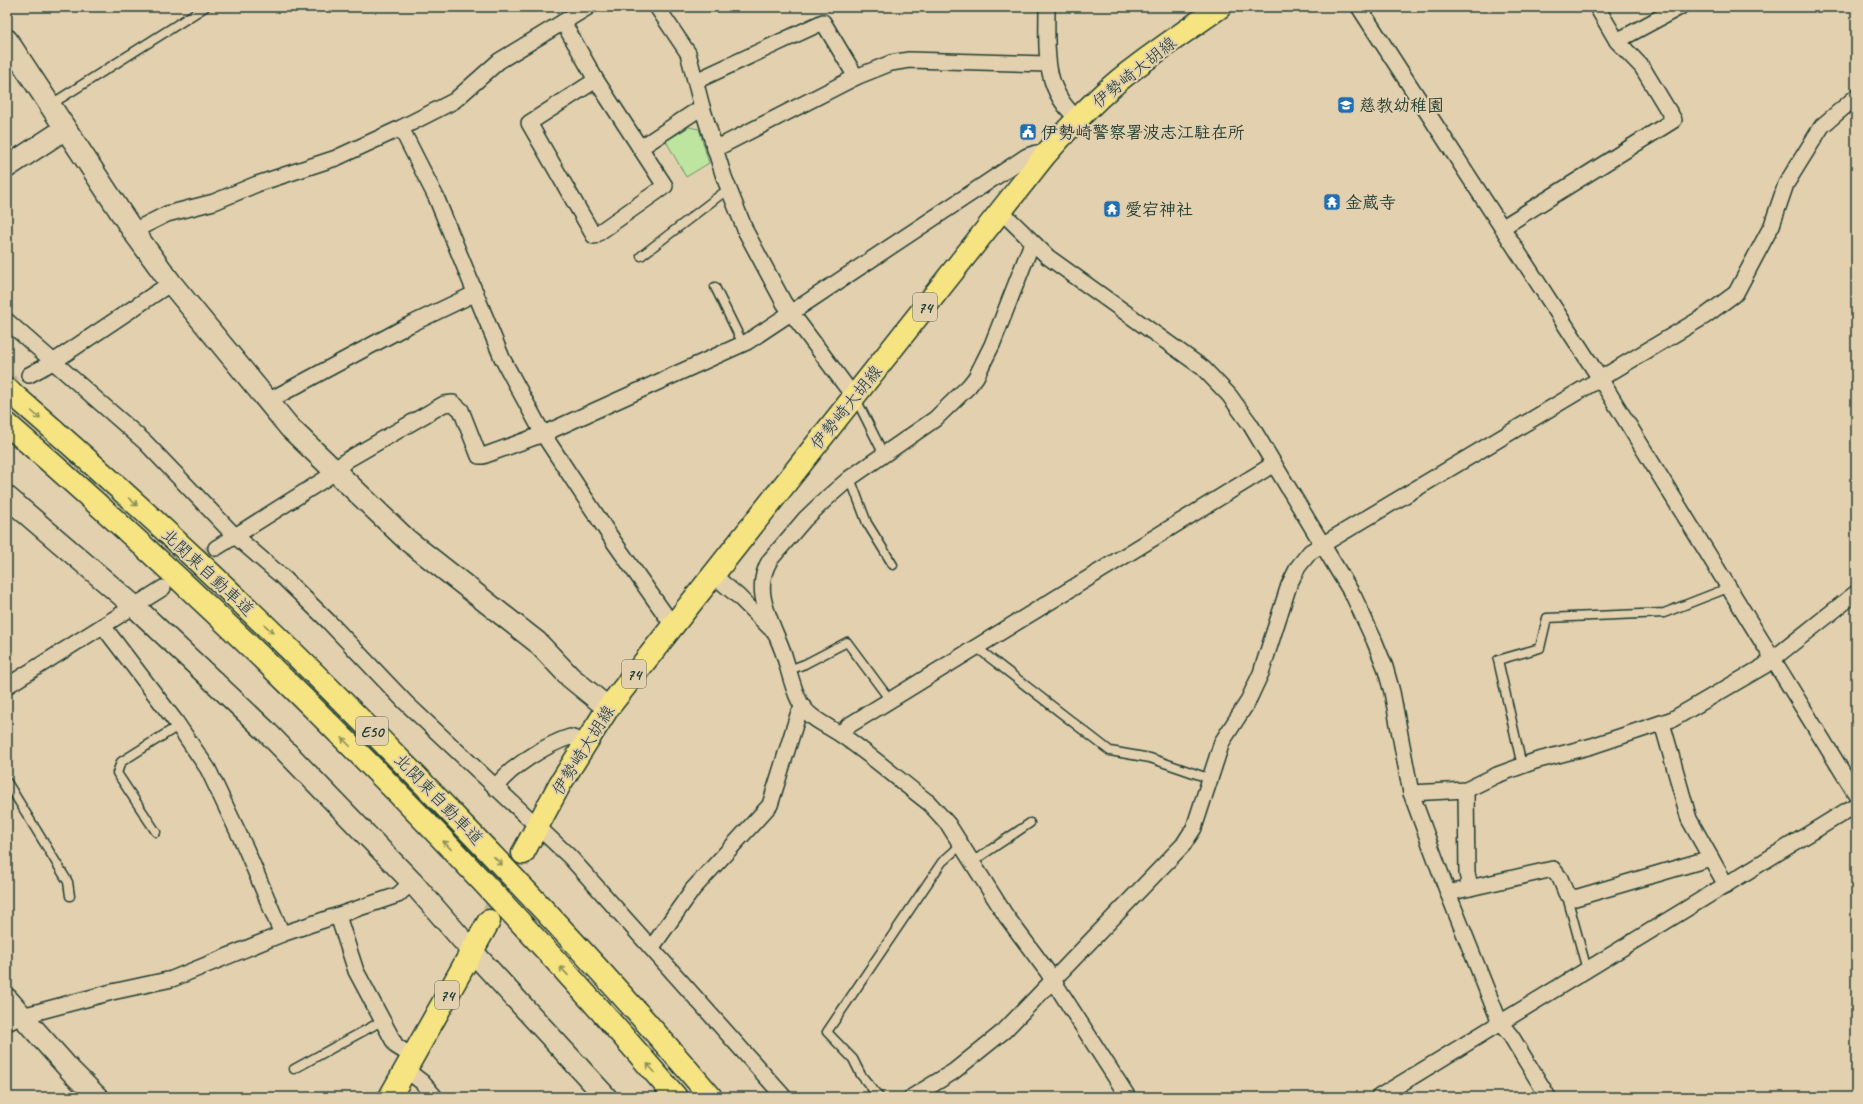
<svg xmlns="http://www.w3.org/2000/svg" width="1863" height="1104" viewBox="0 0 1863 1104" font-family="Caveat,'Klee One',sans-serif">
	<rect width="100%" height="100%" fill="#e3d0ae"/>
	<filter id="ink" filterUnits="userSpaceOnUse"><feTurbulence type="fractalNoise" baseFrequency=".025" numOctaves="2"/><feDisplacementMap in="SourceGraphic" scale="8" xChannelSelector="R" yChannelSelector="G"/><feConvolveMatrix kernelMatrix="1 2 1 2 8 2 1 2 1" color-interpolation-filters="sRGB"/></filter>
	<g filter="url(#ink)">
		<!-- green -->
		<path fill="#bee5a0" stroke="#6e916a" d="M689,127L699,129L709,163L686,177L666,141Z"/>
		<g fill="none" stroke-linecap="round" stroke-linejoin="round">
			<!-- street-tunnel -->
			<g stroke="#bcb396" stroke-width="15" stroke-dasharray="15 8" stroke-linecap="butt">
				<path d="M7,390L29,375"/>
				<path d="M170,582L216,548"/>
			</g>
			<!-- primary-tunnel -->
			<path stroke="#bcb396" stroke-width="22" stroke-dasharray="22 11" stroke-linecap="butt" d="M489,921L523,853"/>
			<defs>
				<g id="lane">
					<path d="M50,105L205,7"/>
					<path d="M641,256L728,189"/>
					<path d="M715,287L743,344"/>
					<path d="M855,397L884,455"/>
					<path d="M850,478L867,523L893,565"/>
					<path d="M976,647L1110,751L1150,758L1211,779"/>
					<path d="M789,670L805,664L847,642L890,700"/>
					<path d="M1522,766L1498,660L1540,648L1547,618L1664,613L1728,588"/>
					<path d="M7,782L68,882L70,896"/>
					<path d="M156,832L117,773L121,762L178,726"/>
					<path d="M972,862L1030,823"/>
					<path d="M1566,893L1587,970"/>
					<path d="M294,1069L382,1021"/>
					<path d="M879,1097L861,1075L853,1059L827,1032L942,862L961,845"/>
				</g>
				<g id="street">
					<path d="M657,7L688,53L702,107L724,177L746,232L784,303L854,397"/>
					<path d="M1047,7C1047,49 1042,89 1078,119"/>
					<path d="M1359,7L1599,377L1856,794"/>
					<path d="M1597,7L1617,41L1680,7"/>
					<path d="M563,22L596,80L665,186L594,236L529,123L596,80"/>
					<path d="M696,81L823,22L856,77"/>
					<path d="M401,128L436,197L502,358L543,434L614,542L669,620L673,624"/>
					<path d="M640,148L702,107"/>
					<path d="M715,149L856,77L891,63L909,60L1047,64"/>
					<path d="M1001,211L1048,257L1203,368L1229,395L1250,424L1354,597L1374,640L1385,667L1392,692L1411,793L1448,893L1500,1023L1511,1036L1548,1097"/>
					<path d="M1503,227L1674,120L1642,67L1617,41"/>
					<path d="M133,231L167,214L214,202L257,184L336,158L401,128L454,101L499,61L588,7"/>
					<path d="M1032,243L992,345L976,377L969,386L935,419L850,478L827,498L805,519L770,560C750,593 774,624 784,655C789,670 794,695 803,707C811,719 828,726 840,734C871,755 899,780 929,803L948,824L1006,916L1047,971L1128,1097"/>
					<path d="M7,321L145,442L234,535L286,580L329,622L406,703L570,857L784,1097"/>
					<path d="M29,375L53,362L171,283"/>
					<path d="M268,401L409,325L476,293"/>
					<path d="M216,548L325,479L347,460L444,404L453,403L461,410L479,456H483L543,434L747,342L1027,156L1036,153L1045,155"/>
					<path d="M712,574L738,596L770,628"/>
					<path d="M103,626L176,722L208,769L246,849L282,934"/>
					<path d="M7,686L163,588"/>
					<path d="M1662,723L1689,819L1726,885"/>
					<path d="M840,734L848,726L1274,464"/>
					<path d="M495,788C509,768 547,744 570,737L585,742"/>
					<path d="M1466,790L1467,873L1470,888"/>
					<path d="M1411,793L1466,790L1497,775L1535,761L1592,746L1673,719L1764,666L1856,593"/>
					<path d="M1448,893L1553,869L1560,878L1566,893L1575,898L1711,858"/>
					<path d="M338,916L356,971L396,1046L412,1056"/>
					<path d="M652,947L693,889L770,805L798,715L803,707"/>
					<path d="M7,1023L22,1016L112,992L172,979L282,934L398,895L412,882"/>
					<path d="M405,1069L422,1082L435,1097"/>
					<path d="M912,1097L953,1072L1004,1031L1183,845L1194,828L1222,742L1247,703L1261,673L1289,585L1298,567L1310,552L1705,316L1736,293L1772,225L1786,184L1822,126L1856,97"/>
					<path d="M1379,1097L1856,805"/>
				</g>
				<g id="secondary">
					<path d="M7,40L133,231L171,283L290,428L407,540L537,642L570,677L608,708"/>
					<path d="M7,167L65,129"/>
					<path d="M7,497L134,606L266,731L412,882L472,951L606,1097"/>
					<path d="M7,999L71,1071L97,1097"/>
				</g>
				<g id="primary">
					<path d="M523,853L560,784L608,708L1045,155C1070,126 1097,97 1128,73C1157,50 1189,29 1220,7"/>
					<path d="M390,1097L489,921"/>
				</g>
				<g id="highway">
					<path d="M7,389C167,527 319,674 464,826C549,914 632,1004 711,1097"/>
					<path d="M7,424C246,632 470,857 676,1097"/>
				</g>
			</defs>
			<!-- lane casing -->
			<use href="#lane" stroke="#1f3d34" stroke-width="11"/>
			<!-- street casing -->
			<use href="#street" stroke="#1f3d34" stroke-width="18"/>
			<!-- secondary casing -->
			<use href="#secondary" stroke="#1f3d34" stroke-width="24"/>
			<!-- primary casing -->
			<use href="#primary" stroke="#1f3d34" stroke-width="25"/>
			<!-- highway casing -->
			<use href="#highway" stroke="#1f3d34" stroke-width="25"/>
			<!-- lane -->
			<use href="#lane" stroke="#e3d0ae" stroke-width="8"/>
			<!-- street -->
			<use href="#street" stroke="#e3d0ae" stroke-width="15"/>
			<!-- secondary -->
			<use href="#secondary" stroke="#e3d0ae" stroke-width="21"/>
			<!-- primary -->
			<use href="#primary" stroke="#f6e381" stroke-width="22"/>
			<!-- highway -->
			<use href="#highway" stroke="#f6e381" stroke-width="22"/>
		</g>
		<!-- one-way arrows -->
		<defs><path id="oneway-shaft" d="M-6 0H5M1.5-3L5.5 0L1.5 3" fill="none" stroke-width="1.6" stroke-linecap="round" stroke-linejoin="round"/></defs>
		<g stroke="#8a905a">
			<use href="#oneway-shaft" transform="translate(36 415) rotate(42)"/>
			<use href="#oneway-shaft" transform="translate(133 502) rotate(42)"/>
			<use href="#oneway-shaft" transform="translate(269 629) rotate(43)"/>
			<use href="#oneway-shaft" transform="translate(346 742) rotate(-135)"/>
			<use href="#oneway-shaft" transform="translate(447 845) rotate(-133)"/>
			<use href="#oneway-shaft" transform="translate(498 861) rotate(46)"/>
			<use href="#oneway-shaft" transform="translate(564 971) rotate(-133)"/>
			<use href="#oneway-shaft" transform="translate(651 1068) rotate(-131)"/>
		</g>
	</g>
	<!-- icons -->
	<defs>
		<symbol id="school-square" viewBox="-11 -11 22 22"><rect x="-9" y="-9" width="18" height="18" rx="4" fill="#1f6fb2" stroke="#e3d0ae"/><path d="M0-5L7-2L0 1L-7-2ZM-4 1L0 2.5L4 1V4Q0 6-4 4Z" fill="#fff"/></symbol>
		<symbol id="civic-square" viewBox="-11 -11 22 22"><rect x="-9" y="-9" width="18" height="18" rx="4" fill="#1f6fb2" stroke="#e3d0ae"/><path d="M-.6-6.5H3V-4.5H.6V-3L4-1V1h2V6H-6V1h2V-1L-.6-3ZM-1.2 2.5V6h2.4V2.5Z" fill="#fff"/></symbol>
		<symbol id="temple-square" viewBox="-11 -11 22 22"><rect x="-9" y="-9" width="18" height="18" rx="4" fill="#1f6fb2" stroke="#e3d0ae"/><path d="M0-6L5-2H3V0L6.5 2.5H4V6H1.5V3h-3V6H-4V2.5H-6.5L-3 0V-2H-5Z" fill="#fff"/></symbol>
	</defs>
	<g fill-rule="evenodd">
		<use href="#school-square" x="1336" y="95" width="20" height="20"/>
		<use href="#civic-square" x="1018" y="122" width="20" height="20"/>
		<use href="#temple-square" x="1322" y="192" width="20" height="20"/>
		<use href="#temple-square" x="1102" y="199" width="20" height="20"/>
	</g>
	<g text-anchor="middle" stroke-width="4" stroke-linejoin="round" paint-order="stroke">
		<!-- shield labels -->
		<g fill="#e3d0ae" stroke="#5a6959" stroke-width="1">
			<rect x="913" y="293" width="24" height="28" rx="3"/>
			<rect x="622" y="660" width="24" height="28" rx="3"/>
			<rect x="356" y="717" width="32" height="28" rx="3"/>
			<rect x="435" y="981" width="24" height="28" rx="3"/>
		</g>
		<g font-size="16" font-weight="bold" fill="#1f3d34">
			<text x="925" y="313">74</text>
			<text x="634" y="680">74</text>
			<text x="372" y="737">E50</text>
			<text x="447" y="1001">74</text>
		</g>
		<!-- street labels -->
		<g font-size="17" fill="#1f3d34" stroke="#e3d0ae">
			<text transform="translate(1134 72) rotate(-39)" y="6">伊勢崎大胡線</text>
			<text transform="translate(846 407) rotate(-51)" y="6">伊勢崎大胡線</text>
			<text transform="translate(208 572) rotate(43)" y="6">北関東自動車道</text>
			<text transform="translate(583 750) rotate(-58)" y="6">伊勢崎大胡線</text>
			<text transform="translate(439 799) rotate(46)" y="6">北関東自動車道</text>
		</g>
		<!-- poi labels -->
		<g font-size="17" font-weight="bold" fill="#1f3d34" stroke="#e3d0ae" text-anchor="start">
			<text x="1359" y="111">慈教幼稚園</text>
			<text x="1041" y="138">伊勢崎警察署波志江駐在所</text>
			<text x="1345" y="208">金蔵寺</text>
			<text x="1125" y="215">愛宕神社</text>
		</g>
	</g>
	<!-- margin -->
	<rect width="1863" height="1104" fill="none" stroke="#e3d0ae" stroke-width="24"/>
	<rect x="12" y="12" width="1839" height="1080" fill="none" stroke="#1f3d34" stroke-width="1.5" filter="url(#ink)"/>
</svg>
